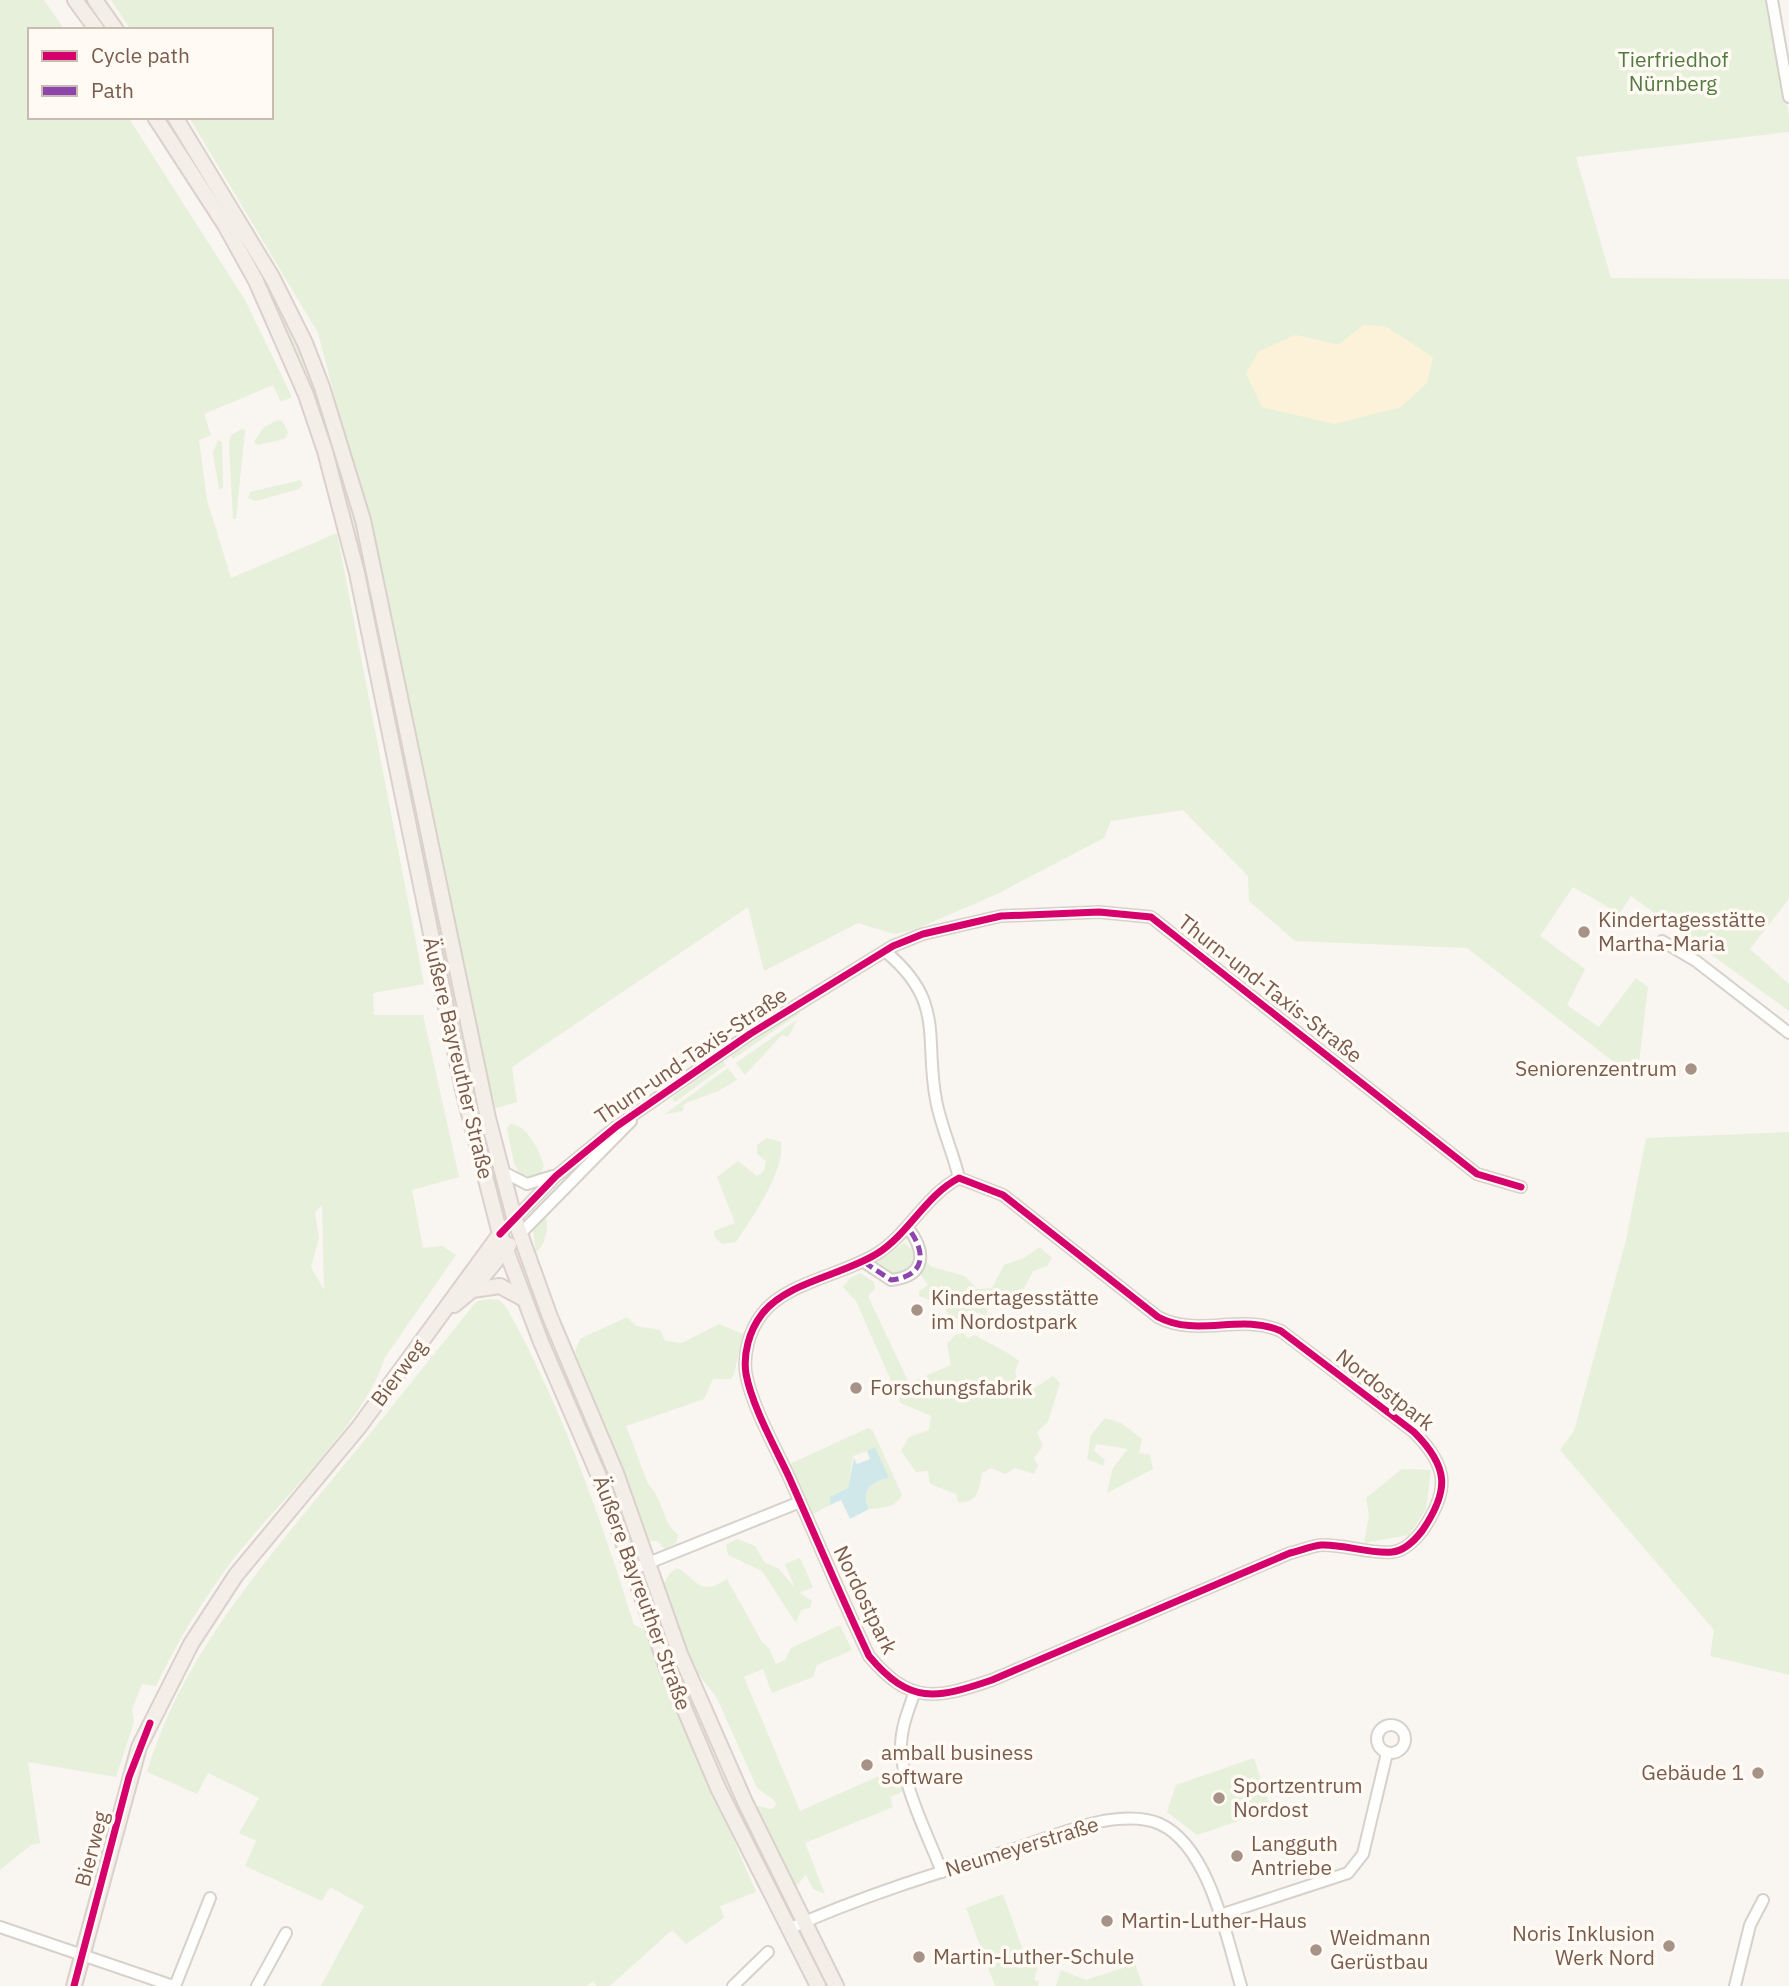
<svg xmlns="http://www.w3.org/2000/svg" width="1789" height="1986" viewBox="0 0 1789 1986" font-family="'IBM Plex Sans',sans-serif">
	<rect width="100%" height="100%" fill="#f9f5f0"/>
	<!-- green -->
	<g fill="#e7f0db" fill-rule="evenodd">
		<path d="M0,0H44L65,30H30V117H128L245,300L292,397L281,402L273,385L204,414L211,435L199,440L207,500L231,578L337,533L424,984L373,993L374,1015H423L459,1177L412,1190L423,1248L442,1246L456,1255L384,1359C369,1415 283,1499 244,1546C210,1587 179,1638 156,1686L142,1684L132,1709L134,1722L116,1777L28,1762L40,1843L31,1845L0,1870ZM322,1205L324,1290L311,1267L319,1238L315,1212Z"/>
		<path d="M111,0H1767L1789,115V132L1576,157L1611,278L1789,279V899L1750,949L1789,984V1011L1631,896L1614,922L1608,907L1573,887L1540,936L1585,969L1567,1005L1599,1027L1636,978L1648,987L1637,1080L1467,948L1295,941L1249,901L1248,876L1183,810L1111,821L1104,838L997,894L914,930L894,934L858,923L764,971L748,907L512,1067L517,1102L493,1109L367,519L318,333L189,117H271V30H131ZM1364,325L1334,424L1295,335L1338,345Z"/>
		<path d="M162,117H169C208,179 249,241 280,307C311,372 332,440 353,509L501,1196H499L482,1135L382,680L298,362Z"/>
		<path d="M278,420L283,422L288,433L284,439L258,445L254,442L264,427Z"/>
		<path d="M242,429L245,430L236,519H233L229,444L231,435Z"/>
		<path d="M218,440L222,442L223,488L219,489L213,453Z"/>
		<path d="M301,480L302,485L299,489L256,501L248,498L250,492Z"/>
		<path d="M797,1010L800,1013L733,1059L731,1056Z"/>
		<path d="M797,1020L788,1037L782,1035L745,1075L736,1063Z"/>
		<path d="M723,1061L726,1065L675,1102L672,1098Z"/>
		<path d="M728,1068L737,1080L718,1091L684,1104L683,1111L665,1114Z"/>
		<path d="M510,1124C527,1124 540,1152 544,1166L540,1174L531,1177L519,1173L514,1163L507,1129Z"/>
		<path d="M1789,1132V1675L1710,1656L1714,1630L1560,1450L1574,1431L1626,1240L1646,1138Z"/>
		<path d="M767,1138L781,1142C785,1172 752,1217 736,1242L722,1244L714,1236V1231L735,1223L717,1177L738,1161L757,1176L764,1171L766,1161L757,1154V1145Z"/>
		<path d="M545,1216C550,1226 545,1246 536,1252L533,1230Z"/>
		<path d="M904,1243L932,1267L965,1276L977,1289L992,1288L1004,1265L1024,1258L1040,1247L1052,1258L1047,1266L1033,1271L1021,1294L1003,1293L988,1302L987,1313L992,1320L986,1331L978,1332L980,1313L971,1312L964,1321L949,1316L943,1305L919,1296V1291L928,1285L920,1274L887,1275L872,1266Z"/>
		<path d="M519,1265L564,1377L595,1435L638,1556L600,1456L583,1424L517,1266Z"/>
		<path d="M860,1273L874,1282L875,1289L868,1296L909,1383L951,1365L947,1344L955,1335L963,1333L968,1338L975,1335C990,1345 1006,1350 1019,1361L1015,1371L1018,1382L1033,1389L1053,1376L1060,1383L1048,1422L1037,1432L1043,1446L1034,1458L1038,1466L1034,1474L1015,1468L1005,1474L991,1468L982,1473C979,1489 978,1504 958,1502L956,1494L930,1484L928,1471L916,1472L901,1451L909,1437L929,1430L931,1416L901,1403L856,1301L843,1287L850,1278Z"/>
		<path d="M490,1299L499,1300L506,1307C561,1404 601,1519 634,1625L643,1629L756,1892L720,1906L724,1918L686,1944L672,1930L610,1986H596L593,1981L587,1986H321L364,1906L330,1887L322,1901L245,1866L256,1841L239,1833L259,1798L208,1773L197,1794L147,1772C181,1657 265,1562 340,1470C387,1414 431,1357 477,1301Z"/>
		<path d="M627,1317L636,1326L660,1330L665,1341L682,1343L719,1324L743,1334L734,1374L731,1379H713L704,1399L626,1426L648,1484C663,1498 662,1523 678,1535L676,1543L665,1549L657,1541H646L575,1352L580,1339Z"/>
		<path d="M1105,1418L1121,1423L1142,1439L1139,1453L1150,1455L1153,1469L1107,1493L1113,1468L1128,1449L1096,1444L1094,1451L1105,1460L1103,1466L1087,1459L1091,1435Z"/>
		<path d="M868,1428L873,1431L902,1495C896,1508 881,1508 869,1509C860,1491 872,1482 889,1478L875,1448L853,1456L848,1488L831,1497L830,1505L811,1515L789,1468L792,1463Z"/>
		<path d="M1402,1469L1431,1470L1426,1509L1409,1535L1364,1543L1369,1515L1366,1498Z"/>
		<path d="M737,1539L755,1546L765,1563L778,1568L795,1588L785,1564L800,1558L813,1587L800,1593L812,1601L810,1608L801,1610L796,1623L762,1571L728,1555L726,1545Z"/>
		<path d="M678,1568C700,1583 700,1596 727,1579L762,1642L769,1648L776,1664L785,1660L791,1648L840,1625L852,1650L817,1665L813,1677L772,1693L763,1669L744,1677L800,1811L895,1769L904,1791L890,1797L893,1807L805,1843L825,1894L813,1889L806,1875L797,1885L791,1882L754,1805L771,1809L776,1806L775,1801L757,1788L717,1698L695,1670L662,1587L670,1573Z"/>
		<path d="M646,1581L648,1583L771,1869L729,1798L652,1620L643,1583Z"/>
		<path d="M1254,1758L1271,1810L1197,1835L1167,1812L1176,1785Z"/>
		<path d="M1003,1894L1024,1953L1039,1963L1034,1980L1039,1982L1038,1986H995L966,1908Z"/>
		<path d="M1135,1964L1143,1986H1056L1061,1970L1086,1980Z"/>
	</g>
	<!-- sand -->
	<path fill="#fbf2d9" d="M1364,325L1385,326L1433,357L1427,383L1401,407L1334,424L1262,407L1246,374L1258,352L1295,335L1338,345Z"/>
	<!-- water -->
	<path fill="#d0e8ea" d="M875,1447L889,1478C872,1481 860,1491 869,1509L850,1519L841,1500L830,1505V1497L848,1488L854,1458L857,1464L870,1459L867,1451Z"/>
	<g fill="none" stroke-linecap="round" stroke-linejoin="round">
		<defs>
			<g id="minor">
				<path d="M1772,0L1789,97"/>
				<path d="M1662,941L1696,961L1789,1033"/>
				<path d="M886,952C946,1002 924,1038 936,1100C941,1127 953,1152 959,1178"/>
				<path d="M501,1171L527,1184L553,1176"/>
				<path d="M959,1178L1003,1195L1158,1317C1197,1338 1241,1313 1281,1331L1414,1432C1449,1467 1450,1490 1422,1531C1415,1540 1404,1551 1392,1552C1369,1554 1344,1544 1321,1545C1311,1546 1300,1551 1290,1553L992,1680C936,1699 910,1705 869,1656C841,1597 816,1537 789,1477C775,1447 752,1406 746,1374C743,1354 749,1331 762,1314C786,1282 844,1275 878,1253C909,1233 926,1195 959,1178Z"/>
				<path d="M500,1234L556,1176L617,1126L750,1034L893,946L923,934L1001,916L1099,912L1151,917L1477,1174L1521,1187"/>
				<path d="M520,1234L631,1121"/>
				<path d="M864,1262L891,1280C927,1276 926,1251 908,1228"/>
				<path d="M631,1570L800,1502"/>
				<path d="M914,1694C908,1711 901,1728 901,1747C902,1785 928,1836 942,1872"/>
				<circle cx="1391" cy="1739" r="14"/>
				<path d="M1220,1915L1348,1873L1363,1854L1387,1753"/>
				<path d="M0,1927L173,1986"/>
				<path d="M791,1928C862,1896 937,1873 1011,1850C1041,1841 1072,1827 1103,1821C1121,1818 1142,1816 1160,1824C1209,1846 1227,1939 1241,1986"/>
				<path d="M175,1986L210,1898"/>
				<path d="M257,1986L286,1933"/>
				<path d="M733,1986L768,1952"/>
				<path d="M1735,1986L1750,1925L1763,1900"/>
			</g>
			<g id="major">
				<path d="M75,0L97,30"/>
				<path d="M95,0L116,30"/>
				<path d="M155,117L225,225L256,281L306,395L325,451L357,573L463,1090L500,1234L541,1342L604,1488L667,1668L718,1788L818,1986"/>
				<path d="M175,117L272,277L305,343L322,387L363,520L488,1118L514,1217L550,1317L616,1473L680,1654L745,1802L836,1986"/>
				<path d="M472,1290L500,1286L524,1299"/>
				<path d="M454,1305L472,1290L509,1245"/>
				<path d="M74,1986L139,1747L191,1644L236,1575L359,1427L500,1234"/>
			</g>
		</defs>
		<!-- minor casing -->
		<use href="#minor" stroke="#d7d1cb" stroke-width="14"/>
		<!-- major casing -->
		<use href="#major" stroke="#dad1cc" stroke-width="18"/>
		<!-- minor -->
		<use href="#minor" stroke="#fefefd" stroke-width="10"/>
		<!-- major -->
		<use href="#major" stroke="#f3eee8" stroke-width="14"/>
		<!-- quiet -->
		<path stroke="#8e44ad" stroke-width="5" stroke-dasharray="10 5" stroke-linecap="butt" d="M864,1262L891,1280C927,1276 926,1251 908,1228"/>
		<defs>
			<g id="cycleway">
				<path d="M959,1178L1003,1195L1158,1317C1197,1338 1241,1313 1281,1331L1414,1432C1449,1467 1450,1490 1422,1531C1415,1540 1404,1551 1392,1552C1369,1554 1344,1544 1321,1545C1311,1546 1300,1551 1290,1553L992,1680C936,1699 910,1705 869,1656C841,1597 816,1537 789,1477C775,1447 752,1406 746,1374C743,1354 749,1331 762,1314C786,1282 844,1275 878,1253C909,1233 926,1195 959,1178Z"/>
				<path d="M500,1234L556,1176L617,1126L750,1034L893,946L923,934L1001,916L1099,912L1151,917L1477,1174L1521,1187"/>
				<path d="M74,1986L129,1777L150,1723"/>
			</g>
		</defs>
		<!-- cycleway casing -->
		<use href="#cycleway" stroke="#fffaf3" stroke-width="11"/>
		<!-- cycleway -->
		<use href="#cycleway" stroke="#d6006c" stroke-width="7"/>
	</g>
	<!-- markers -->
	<g fill="#a69286" stroke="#fffaf3" stroke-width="2.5">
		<circle cx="1584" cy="932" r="7"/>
		<circle cx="1691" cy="1069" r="7"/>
		<circle cx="917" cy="1310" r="7"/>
		<circle cx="856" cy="1388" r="7"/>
		<circle cx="867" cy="1765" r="7"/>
		<circle cx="1758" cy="1773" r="7"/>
		<circle cx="1219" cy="1798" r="7"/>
		<circle cx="1237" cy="1856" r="7"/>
		<circle cx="1107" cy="1921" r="7"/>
		<circle cx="1669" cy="1946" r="7"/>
		<circle cx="1316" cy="1950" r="7"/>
		<circle cx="919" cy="1957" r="7"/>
	</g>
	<g text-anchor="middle" stroke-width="7" stroke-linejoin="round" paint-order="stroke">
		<!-- park labels -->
		<g font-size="21" fill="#537a41" stroke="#fffaf3">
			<text x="1673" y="67">Tierfriedhof<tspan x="1673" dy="24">Nürnberg</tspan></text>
		</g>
		<!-- poi labels -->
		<g font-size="21" fill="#7a5c4d" stroke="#fffaf3" text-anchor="start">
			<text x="1598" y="927">Kindertagesstätte<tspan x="1598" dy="24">Martha-Maria</tspan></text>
			<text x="1677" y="1076" text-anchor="end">Seniorenzentrum</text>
			<text x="931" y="1305">Kindertagesstätte<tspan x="931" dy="24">im Nordostpark</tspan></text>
			<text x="870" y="1395">Forschungsfabrik</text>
			<text x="881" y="1760">amball business<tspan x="881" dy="24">software</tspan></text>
			<text x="1744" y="1780" text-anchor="end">Gebäude 1</text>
			<text x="1233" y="1793">Sportzentrum<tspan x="1233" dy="24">Nordost</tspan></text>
			<text x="1251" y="1851">Langguth<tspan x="1251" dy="24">Antriebe</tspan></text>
			<text x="1121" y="1928">Martin-Luther-Haus</text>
			<text x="1655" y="1941" text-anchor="end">Noris Inklusion<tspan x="1655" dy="24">Werk Nord</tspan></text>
			<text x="1330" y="1945">Weidmann<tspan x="1330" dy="24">Gerüstbau</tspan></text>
			<text x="933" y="1964">Martin-Luther-Schule</text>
		</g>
		<!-- street labels -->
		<g font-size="21" fill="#7a5c4d" stroke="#fffaf3">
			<text transform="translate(1270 989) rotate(38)" y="7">Thurn-und-Taxis-Straße</text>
			<text transform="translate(691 1056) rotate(-34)" y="7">Thurn-und-Taxis-Straße</text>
			<text transform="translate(458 1058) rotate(77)" y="7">Äußere Bayreuther Straße</text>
			<text transform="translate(399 1373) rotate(-53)" y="7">Bierweg</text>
			<text transform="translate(1385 1390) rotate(38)" y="7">Nordostpark</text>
			<text transform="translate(642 1593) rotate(70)" y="7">Äußere Bayreuther Straße</text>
			<text transform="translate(865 1600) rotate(64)" y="7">Nordostpark</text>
			<text transform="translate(1022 1847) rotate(-17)" y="7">Neumeyerstraße</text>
			<text transform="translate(92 1849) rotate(-75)" y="7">Bierweg</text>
		</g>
	</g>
	<!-- legend -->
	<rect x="28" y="28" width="245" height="91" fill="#fffaf3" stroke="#cabbb1" stroke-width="2"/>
	<rect x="42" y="51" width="35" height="10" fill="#d6006c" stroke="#cabbb1" stroke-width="2"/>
	<text x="91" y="63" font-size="21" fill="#7a5c4d">Cycle path</text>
	<rect x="42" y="86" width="35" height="10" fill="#8e44ad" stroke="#cabbb1" stroke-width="2"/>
	<text x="91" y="98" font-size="21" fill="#7a5c4d">Path</text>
</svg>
